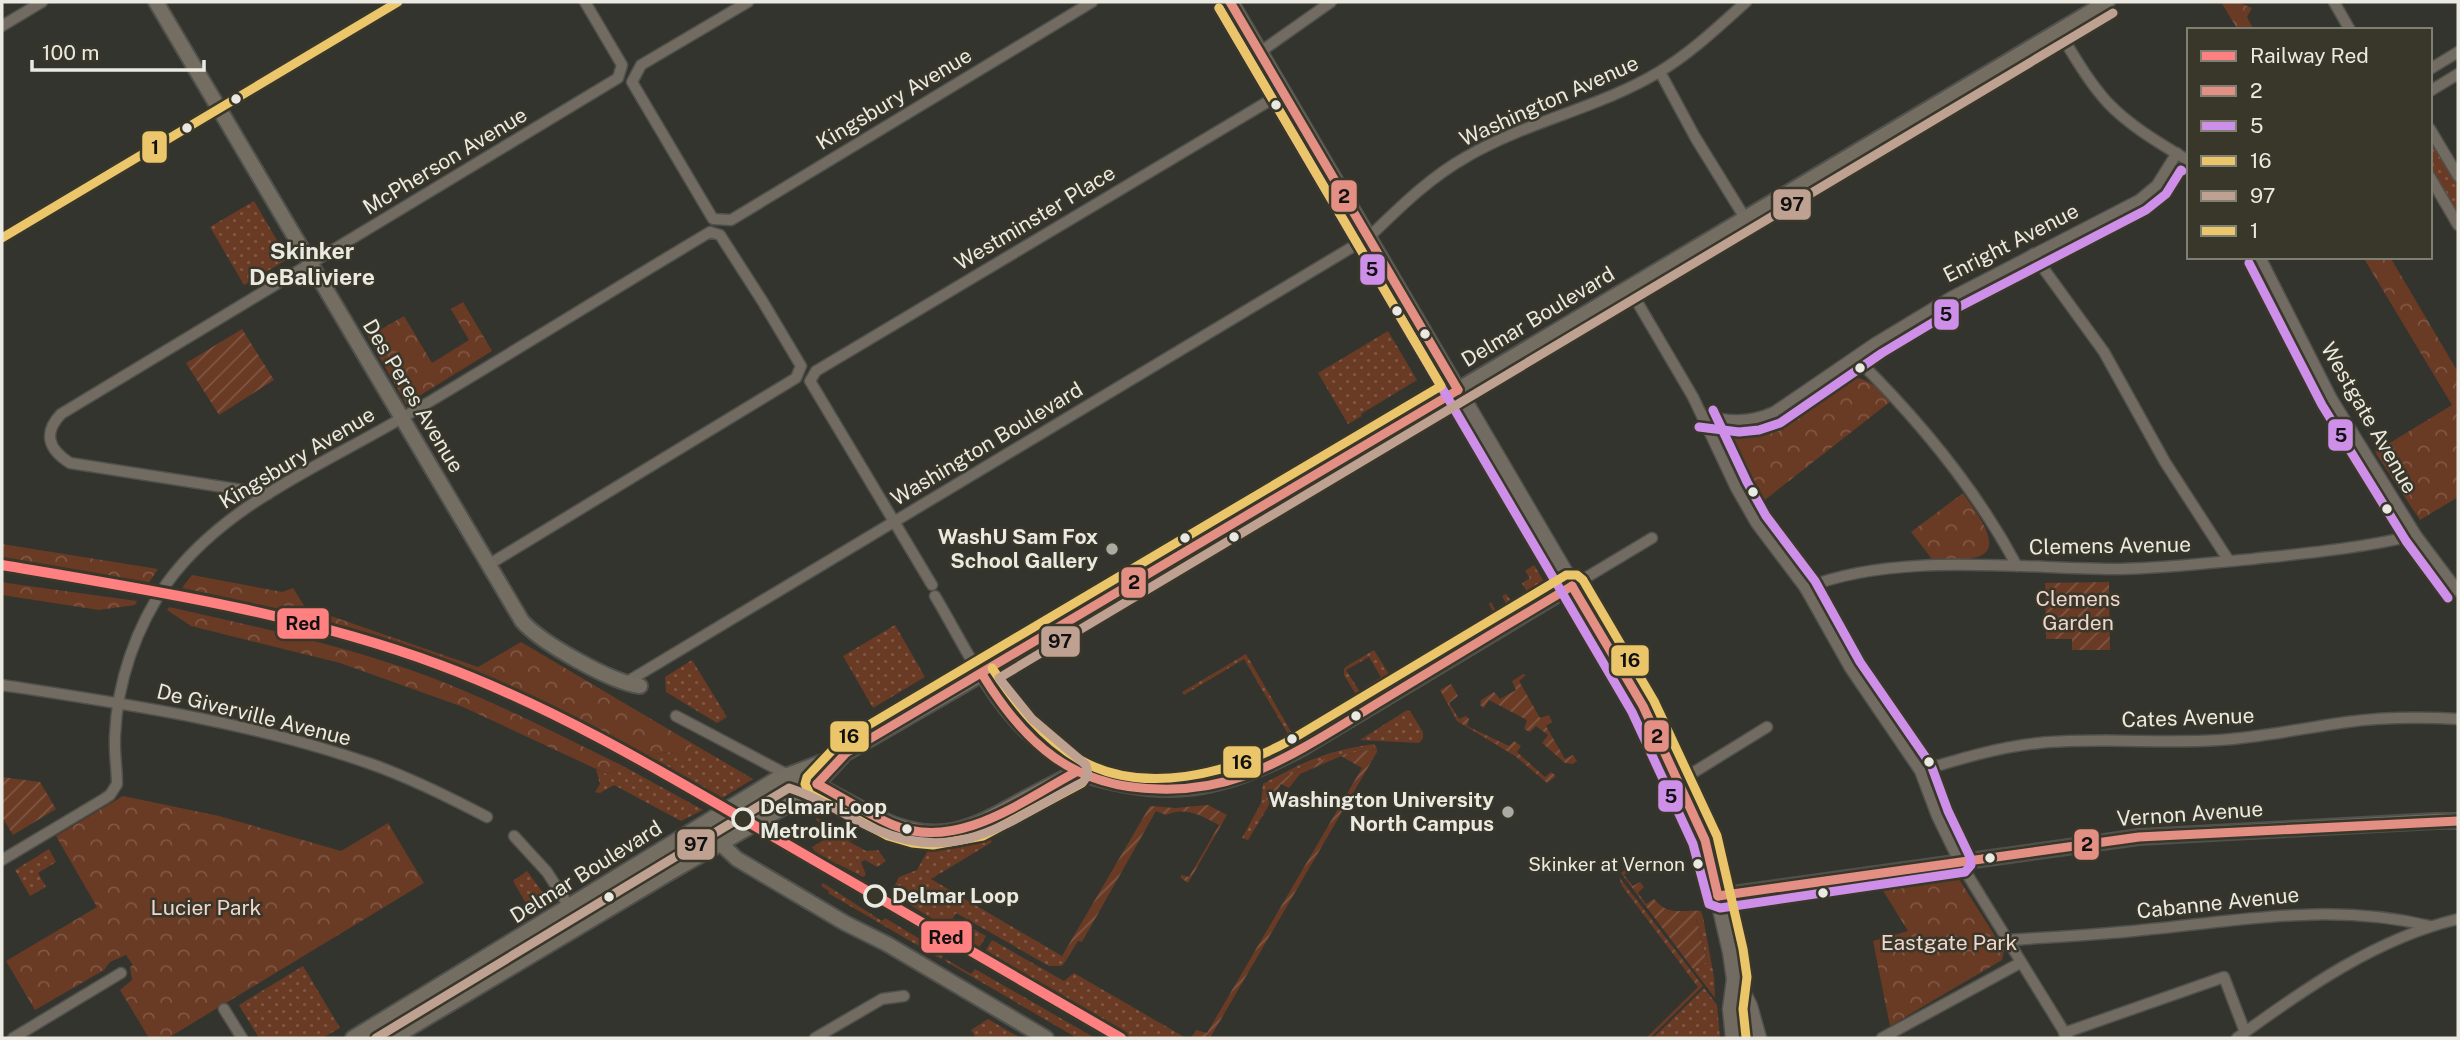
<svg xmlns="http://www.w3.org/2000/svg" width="2460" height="1040" viewBox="0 0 2460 1040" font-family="'Public Sans',sans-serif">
	<defs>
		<pattern id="grass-dots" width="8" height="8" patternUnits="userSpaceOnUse" patternTransform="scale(1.75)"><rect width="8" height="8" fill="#693a24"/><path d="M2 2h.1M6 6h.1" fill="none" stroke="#7f5744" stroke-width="1.8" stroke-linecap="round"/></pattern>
		<pattern id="forest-crowns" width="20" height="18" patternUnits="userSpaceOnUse" patternTransform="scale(1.75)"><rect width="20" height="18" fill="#693a24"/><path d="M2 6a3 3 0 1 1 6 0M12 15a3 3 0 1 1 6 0" fill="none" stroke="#7f5744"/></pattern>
		<pattern id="garden-furrows" width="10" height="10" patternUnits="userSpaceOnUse" patternTransform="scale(1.75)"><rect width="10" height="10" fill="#693a24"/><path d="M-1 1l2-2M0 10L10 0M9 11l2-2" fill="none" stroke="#7f5744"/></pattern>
	</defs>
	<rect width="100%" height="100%" fill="#34342e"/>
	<!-- grass -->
	<g fill="url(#grass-dots)">
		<path d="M2430,137L2458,184V219L2430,172Z"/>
		<path d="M254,201L288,259L244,285L210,227Z"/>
		<path d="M1388,331L1417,380L1361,414L1362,416L1348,424L1318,373Z"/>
		<path d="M1534,565L1546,585L1508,607L1502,596L1506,594L1511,601L1527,592L1522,583L1530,578L1525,571Z"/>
		<path d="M1491,602L1498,614L1367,692L1364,688L1381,677L1369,657L1346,670L1362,695L1358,698L1344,675V669L1347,666L1374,650L1389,674L1493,612L1489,604Z"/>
		<path d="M895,625L925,677L873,708L843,656Z"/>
		<path d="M1246,654L1293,735C1255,756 1217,772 1172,775V772C1214,769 1251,755 1288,734L1244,659L1184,695L1182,692Z"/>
		<path d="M692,660L727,717L717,723L666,692L665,677Z"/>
		<path d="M1407,710L1410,711L1423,732V738L1419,743L1360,740Z"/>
		<path d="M690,742L753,779L722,798L646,755L671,752L681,755L690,749Z"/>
		<path d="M1374,744L1377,749L1332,756L1301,768L1276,783L1261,807L1266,810L1248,840L1242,838L1261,803L1263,784C1305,761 1326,751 1374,744Z"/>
		<path d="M623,766L703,810L681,821L614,785L600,793L595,792L600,784L596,769L607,774Z"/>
		<path d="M815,818L823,820L858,839L848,841L866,851L878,850L886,861L877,867L865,860L861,862L866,875L863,877L836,863L832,867L813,855L815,852L812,847L834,834L819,823Z"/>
		<path d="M989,837L992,842L931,879L1067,959L1062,966H1049L956,913L947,928L891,893L899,877L917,870L928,850L962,847Z"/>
		<path d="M49,849L56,862L38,873L46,887L30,896L15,870Z"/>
		<path d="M527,871L549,901L531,912L513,881Z"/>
		<path d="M823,883L882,921L885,918L935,948L934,951L943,957L941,959L828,893L829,891L821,886Z"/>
		<path d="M1703,917L1714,977L1715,998L1693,969L1707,962L1696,918Z"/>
		<path d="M958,920L986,936L978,950L951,934Z"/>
		<path d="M992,940L1064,981L1074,973L1186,1038H1131L984,953Z"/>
		<path d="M946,959L971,974L975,969L1095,1038H1077L945,961Z"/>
		<path d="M303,966L340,1028L322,1038H259L239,1005Z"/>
		<path d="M1704,988L1717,1005L1720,1038H1653Z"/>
		<path d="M988,1019L1020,1038H976L971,1030Z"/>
	</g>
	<!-- forest -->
	<g fill="url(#forest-crowns)">
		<path d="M2221,2H2238L2252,8L2247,17L2254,30H2238Z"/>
		<path d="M2363,257H2390L2458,372V497L2420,520L2375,452L2452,405Z"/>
		<path d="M463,302L492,351L406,404L368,337L404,316L432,363L469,340L451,309Z"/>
		<path d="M1850,376C1868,378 1879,389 1891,401L1757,506L1724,444L1727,432C1740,424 1759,427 1774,419C1799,406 1822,381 1850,376Z"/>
		<path d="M1963,493C1971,506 2008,549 1977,557C1963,561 1946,558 1932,559L1911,532Z"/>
		<path d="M2,544L158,569L148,584L2,559Z"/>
		<path d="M192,575L282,592L293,588L305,607L478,667L521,642L690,742V749L681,755L670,752L646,755L593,726L524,694L364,633L289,611L182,588Z"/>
		<path d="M2,582L7,583L137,601L135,605L99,610L2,595Z"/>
		<path d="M169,607C249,625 330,642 408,669C482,695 552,731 623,766L607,774L463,707L340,663L191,626L167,610Z"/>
		<path d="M123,796L219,816L341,851L388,823L424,883L168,1038H149L120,990L132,980L130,967L133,965L126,955L110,962L104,970L35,1010L6,961L97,907L56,836Z"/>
		<path d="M1949,873L1957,876L2004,950L2002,960L1890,1026L1873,941L1908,931L1877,881Z"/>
	</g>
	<!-- garden -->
	<g fill="url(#garden-furrows)">
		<path d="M242,329L274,380L219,415L186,363Z"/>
		<path d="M2109,582L2110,650H2072V639H2046L2045,583Z"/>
		<path d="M1523,674L1526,675L1519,681L1540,718L1549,715L1552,722L1546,726L1565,759L1573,755L1577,761L1573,764L1565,763L1542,743L1548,735L1536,726L1530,732L1524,729L1527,720L1489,700L1484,708L1480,705L1481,700L1494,692L1500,699L1516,690L1512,681Z"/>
		<path d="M1451,684L1458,696L1449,703L1459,719L1466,716L1469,719L1467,726L1509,746L1514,741L1521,746L1517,752L1545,777L1551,772L1556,776L1547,783L1515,756L1457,721L1440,690Z"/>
		<path d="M1377,749V752L1210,1038H1191L1196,1030L1207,1033L1362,768L1341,756L1300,774L1289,788L1281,784L1266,810L1261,807L1276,783L1301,768L1332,756Z"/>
		<path d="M2,777L40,782L56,809L13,835L2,817Z"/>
		<path d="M1208,805L1227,815L1188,883L1181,878V875L1189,877L1219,825C1202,816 1186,806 1166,815L1156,811L1082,942L1078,941L1067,959L1062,956L1150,806L1175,808Z"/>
		<path d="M1629,867L1631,870L1624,875L1633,886L1640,882L1644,887L1638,893L1646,904L1654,899C1669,917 1682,909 1701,911L1703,917L1696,919L1707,962L1693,969L1621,873Z"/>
		<path d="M1619,877L1703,986L1650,1038H1646L1698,987L1622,886Z"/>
	</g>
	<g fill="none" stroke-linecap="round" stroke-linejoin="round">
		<defs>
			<g id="street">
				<path d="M748,2L641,65L632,82L713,219L731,220L1092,2"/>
				<path d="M2334,2L2350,30"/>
				<path d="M2,26L42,2"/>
				<path d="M2058,30C2074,56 2088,81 2108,103C2131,127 2161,144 2189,161"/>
				<path d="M1260,52L1331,2"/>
				<path d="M2430,69L2458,52"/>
				<path d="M1660,72L1695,137L1745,218"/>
				<path d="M2430,91L2458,74"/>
				<path d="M2430,129L2458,176"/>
				<path d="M2430,177L2458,225"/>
				<path d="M2,238L398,2"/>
				<path d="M2033,254L2104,352L2165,462L2229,561"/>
				<path d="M2260,257L2332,399L2416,535L2458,591"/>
				<path d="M1629,288L1693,397L1736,488L1756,523L1805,588L1850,668L1920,771L1937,816L1959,861L2068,1038"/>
				<path d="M1855,357C1919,420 1975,487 2017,566"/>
				<path d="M1702,415C1728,422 1749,423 1774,412L1875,343L1951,297L2139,200L2157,185L2177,153"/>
				<path d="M268,494L70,463C48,449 43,433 61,414L618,78L622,65L585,2"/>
				<path d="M932,585L810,381L816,371L1284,92"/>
				<path d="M1572,586L1652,538"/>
				<path d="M1805,588C1897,551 2023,569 2121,569C2166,568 2209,563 2253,559C2308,553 2363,548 2416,535"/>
				<path d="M935,596C962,641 986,695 1024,732C1040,747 1058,759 1076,772"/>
				<path d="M625,683L1369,237C1400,207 1430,177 1468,156C1528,121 1599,108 1659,72C1691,53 1719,26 1746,2"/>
				<path d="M2,685C125,704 252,722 371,764C411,778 449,797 487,817"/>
				<path d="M676,716L788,775"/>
				<path d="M1920,771C1959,759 1999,747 2039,743C2100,737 2160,744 2220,740C2263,737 2304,728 2347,722C2384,717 2421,717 2458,719"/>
				<path d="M1678,782L1767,727"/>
				<path d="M514,836L547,872L581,925"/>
				<path d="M2,860L104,799L110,795L117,784C117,768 114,752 115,736C117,682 136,627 167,583C225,503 325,464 407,415C509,355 609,292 710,232L720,235L763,302L801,366L796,378L488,565"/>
				<path d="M2009,940C2053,937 2098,935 2142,930C2243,921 2328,902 2430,926"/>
				<path d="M224,1009L242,1038"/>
				<path d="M2064,1033L2224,977L2245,1032"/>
				<path d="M13,1038L121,973"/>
				<path d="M815,1038L882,999L904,996"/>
				<path d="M1882,1038L2020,963"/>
				<path d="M2237,1038C2304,989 2377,938 2458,919"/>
			</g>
			<g id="secondary">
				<path d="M156,2L522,621C541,643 611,682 640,686"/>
				<path d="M788,775C822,784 848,803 879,818C939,847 971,829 1024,799C1041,790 1058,781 1076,772C1165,802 1222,792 1304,747L1572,586"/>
				<path d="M721,844L737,859L845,923L887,944L1046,1038"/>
				<path d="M1718,896L2139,837L2436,821H2458"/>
				<path d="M353,1038L775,780L846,753L967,683L2107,2"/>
				<path d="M393,1038L671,872L800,798L817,784L842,757"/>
			</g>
			<g id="primary">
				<path d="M1230,2L1643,706L1705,840L1731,952L1735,979L1731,1009L1734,1038"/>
				<path d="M1735,979L1749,1006L1758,1038"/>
			</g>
		</defs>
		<!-- street casing -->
		<use href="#street" stroke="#50504c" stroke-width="13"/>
		<!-- secondary casing -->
		<use href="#secondary" stroke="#50504c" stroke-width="18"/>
		<!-- primary casing -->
		<use href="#primary" stroke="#50504c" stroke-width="19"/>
		<!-- street -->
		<use href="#street" stroke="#726b61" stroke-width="10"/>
		<!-- secondary -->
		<use href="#secondary" stroke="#746d61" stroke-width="14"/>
		<!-- primary -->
		<use href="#primary" stroke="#716b61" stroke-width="16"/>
		<defs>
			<g id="bus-1">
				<path d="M1230,2L1458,390"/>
				<path d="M1572,586L1643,706L1705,840L1718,896"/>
				<path d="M982,674C1025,744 1073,788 1159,789C1189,790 1219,785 1247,775C1295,756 1338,727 1381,701C1445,662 1508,624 1572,586"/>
				<path d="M817,784L846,753L1458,390"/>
				<path d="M817,784C842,797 867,814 893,825C957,852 1022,801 1076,772"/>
				<path d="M1718,896L2139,837L2458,821"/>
			</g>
			<g id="bus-2">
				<path d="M1219,8L1632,712L1693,844L1709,904L1720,908L1965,872L1971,865L1970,857L1948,811L1931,765L1860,662L1815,581L1766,516L1747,482L1713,410"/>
				<path d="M2249,263L2322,405L2406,541L2448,598"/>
				<path d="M1699,427L1739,432L1759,430L1780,423L1882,353L1957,308L2146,210L2166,194L2181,170L2182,171"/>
			</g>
			<g id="bus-3">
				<path d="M992,668C1015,703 1042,738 1080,760C1144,796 1228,774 1289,741L1566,575H1577L1583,580L1654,701L1717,836L1743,949L1747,977L1743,1009L1746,1037"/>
				<path d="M1082,783L983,836L933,845L912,843L888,836L810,794L805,784L807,777L840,742L1441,386L1219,8"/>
			</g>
			<path id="bus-4" d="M376,1038L789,788C821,798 847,817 877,830C960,866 1011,819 1083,782L1088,775L1086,765L1032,719L999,678L2113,13"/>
			<path id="bus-5" d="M2,238L398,2"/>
		</defs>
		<!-- bus-1 casing -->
		<use href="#bus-1" stroke="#38372a" stroke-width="14"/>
		<!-- bus-2 casing -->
		<use href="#bus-2" stroke="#38372a" stroke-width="14"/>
		<!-- bus-3 casing -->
		<use href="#bus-3" stroke="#38372a" stroke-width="14"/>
		<!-- bus-4 casing -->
		<use href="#bus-4" stroke="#38372a" stroke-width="14"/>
		<!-- bus-5 casing -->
		<use href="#bus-5" stroke="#38372a" stroke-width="14"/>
		<!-- bus-1 -->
		<use href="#bus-1" stroke="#e38f84" stroke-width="9"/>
		<!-- bus-2 -->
		<use href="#bus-2" stroke="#ce8fe9" stroke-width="9"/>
		<!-- bus-3 -->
		<use href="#bus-3" stroke="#eac56a" stroke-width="9"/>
		<!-- bus-4 -->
		<use href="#bus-4" stroke="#bfa192" stroke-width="9"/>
		<!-- bus-5 -->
		<use href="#bus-5" stroke="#ebc66b" stroke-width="9"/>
		<defs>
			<path id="rail-1" d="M2,565C150,590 299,613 440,665C558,709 666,774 774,837C890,904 1005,971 1121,1038"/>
		</defs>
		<!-- rail-1 casing -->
		<use href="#rail-1" stroke="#38372a" stroke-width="16"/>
		<!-- rail-1 -->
		<use href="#rail-1" stroke="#ff8080" stroke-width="10"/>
	</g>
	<!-- markers -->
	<g fill="#ebeae2" stroke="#38372a" stroke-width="2.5">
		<circle cx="236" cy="99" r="6"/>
		<circle cx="1276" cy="105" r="6"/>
		<circle cx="187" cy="128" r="6"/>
		<circle cx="1397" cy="311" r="6"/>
		<circle cx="1425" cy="334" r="6"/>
		<circle cx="1860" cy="368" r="6"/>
		<circle cx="1753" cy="492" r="6"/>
		<circle cx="2387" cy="509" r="6"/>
		<circle cx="1234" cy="537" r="6"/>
		<circle cx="1185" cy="538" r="6"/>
		<circle cx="1356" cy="716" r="6"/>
		<circle cx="1292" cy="739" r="6"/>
		<circle cx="1929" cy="762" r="6"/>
		<circle cx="907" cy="829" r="6"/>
		<circle cx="1990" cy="858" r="6"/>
		<circle cx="1698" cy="864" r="6"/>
		<circle cx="1823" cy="893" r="6"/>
		<circle cx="609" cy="897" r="6"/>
	</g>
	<g fill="#abaaa3" stroke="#38372a" stroke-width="2.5">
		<circle cx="1112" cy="549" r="7"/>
		<circle cx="1508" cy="812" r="7"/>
	</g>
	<g fill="#38372a" stroke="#ebeae2" stroke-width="3.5">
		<circle cx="743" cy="819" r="10"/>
		<circle cx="875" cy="896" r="10"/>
	</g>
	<g text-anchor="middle" stroke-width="5" stroke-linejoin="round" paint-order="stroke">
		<!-- bus labels -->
		<g font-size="19" fill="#ebeae2" stroke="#38372a" text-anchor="end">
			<text x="1685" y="871">Skinker at Vernon</text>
		</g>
		<!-- street labels -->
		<g font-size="21" fill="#ebeae2" stroke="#38372a">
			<text transform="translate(894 99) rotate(-31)" y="7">Kingsbury Avenue</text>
			<text transform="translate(1549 101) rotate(-24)" y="7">Washington Avenue</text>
			<text transform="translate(445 161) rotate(-31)" y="7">McPherson Avenue</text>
			<text transform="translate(1035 218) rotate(-31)" y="7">Westminster Place</text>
			<text transform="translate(2011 243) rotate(-27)" y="7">Enright Avenue</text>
			<text transform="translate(1538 317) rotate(-31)" y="7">Delmar Boulevard</text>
			<text transform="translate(413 396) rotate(59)" y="7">Des Peres Avenue</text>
			<text transform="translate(2369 418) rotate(60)" y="7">Westgate Avenue</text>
			<text transform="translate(987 444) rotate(-31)" y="7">Washington Boulevard</text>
			<text transform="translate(297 458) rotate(-31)" y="7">Kingsbury Avenue</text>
			<text transform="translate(2110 546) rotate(-1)" y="7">Clemens Avenue</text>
			<text transform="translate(254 715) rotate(14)" y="7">De Giverville Avenue</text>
			<text transform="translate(2188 718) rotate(-2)" y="7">Cates Avenue</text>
			<text transform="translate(2190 814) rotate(-4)" y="7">Vernon Avenue</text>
			<text transform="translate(586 872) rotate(-32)" y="7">Delmar Boulevard</text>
			<text transform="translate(2218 903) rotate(-6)" y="7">Cabanne Avenue</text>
		</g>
		<!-- poi labels -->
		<g font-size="21" font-weight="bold" fill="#ebeae2" stroke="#38372a" text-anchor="end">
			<text x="1098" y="544">WashU Sam Fox<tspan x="1098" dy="24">School Gallery</tspan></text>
			<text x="1494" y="807">Washington University<tspan x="1494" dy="24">North Campus</tspan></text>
		</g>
		<!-- park labels -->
		<g font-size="21" fill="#efd5cb" stroke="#38372a">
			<text x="2078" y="606">Clemens<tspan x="2078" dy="24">Garden</tspan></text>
			<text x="206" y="915">Lucier Park</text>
			<text x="1949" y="950">Eastgate Park</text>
		</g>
		<!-- stop labels -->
		<g font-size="21" font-weight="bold" fill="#ebeae2" stroke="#38372a" text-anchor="start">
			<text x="760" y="814">Delmar Loop<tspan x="760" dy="24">Metrolink</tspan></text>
			<text x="892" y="903">Delmar Loop</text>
		</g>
		<!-- neighbourhood labels -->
		<g font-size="23" font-weight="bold" fill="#ebeae2" stroke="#38372a">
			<text x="312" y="259">Skinker<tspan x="312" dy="26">DeBaliviere</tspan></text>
		</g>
	</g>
	<g stroke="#38372a" stroke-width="2.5">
		<rect x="141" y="130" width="27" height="34" rx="7" fill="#ebc66b"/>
		<rect x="1330" y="179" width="28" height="34" rx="7" fill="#e38f84"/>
		<rect x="1772" y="188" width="40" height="33" rx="7" fill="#bfa192"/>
		<rect x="1359" y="253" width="27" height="33" rx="7" fill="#ce8fe9"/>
		<rect x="1933" y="298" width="27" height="33" rx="7" fill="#ce8fe9"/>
		<rect x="2327" y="418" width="27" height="34" rx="7" fill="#ce8fe9"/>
		<rect x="1120" y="566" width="27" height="33" rx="7" fill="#e38f84"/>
		<rect x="276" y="607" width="54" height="33" rx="7" fill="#ff8080"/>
		<rect x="1040" y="625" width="41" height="33" rx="7" fill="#bfa192"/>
		<rect x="1610" y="644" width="40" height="33" rx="7" fill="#eac56a"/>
		<rect x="1643" y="719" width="27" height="34" rx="7" fill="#e38f84"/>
		<rect x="829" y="720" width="41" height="33" rx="7" fill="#eac56a"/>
		<rect x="1222" y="745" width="40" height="34" rx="7" fill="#eac56a"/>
		<rect x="1657" y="779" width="27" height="34" rx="7" fill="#ce8fe9"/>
		<rect x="2073" y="828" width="27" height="33" rx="7" fill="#e38f84"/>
		<rect x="676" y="828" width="40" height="33" rx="7" fill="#bfa192"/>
		<rect x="920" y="920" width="53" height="34" rx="7" fill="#ff8080"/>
	</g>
	<g font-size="19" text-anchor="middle" font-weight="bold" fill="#111">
		<text x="155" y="154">1</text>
		<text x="1344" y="203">2</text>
		<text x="1792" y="211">97</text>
		<text x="1372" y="276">5</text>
		<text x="1946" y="321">5</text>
		<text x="2341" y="442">5</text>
		<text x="1134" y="589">2</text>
		<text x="303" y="630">Red</text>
		<text x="1060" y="648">97</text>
		<text x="1630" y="667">16</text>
		<text x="1657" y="743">2</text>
		<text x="849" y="743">16</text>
		<text x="1242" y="769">16</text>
		<text x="1671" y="803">5</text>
		<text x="2087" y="851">2</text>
		<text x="696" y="851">97</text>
		<text x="946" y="944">Red</text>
	</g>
	<!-- border -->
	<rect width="2460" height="1040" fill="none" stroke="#ebeae2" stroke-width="7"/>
	<!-- legend -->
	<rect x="2187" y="28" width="245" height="231" fill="#38372a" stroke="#807f74" stroke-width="2"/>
	<rect x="2201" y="51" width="35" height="10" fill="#ff8080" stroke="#807f74" stroke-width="2"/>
	<text x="2250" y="63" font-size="21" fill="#ebeae2">Railway Red</text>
	<rect x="2201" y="86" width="35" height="10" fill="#e38f84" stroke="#807f74" stroke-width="2"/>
	<text x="2250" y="98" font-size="21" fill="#ebeae2">2</text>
	<rect x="2201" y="121" width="35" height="10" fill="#ce8fe9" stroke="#807f74" stroke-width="2"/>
	<text x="2250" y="133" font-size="21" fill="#ebeae2">5</text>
	<rect x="2201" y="156" width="35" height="10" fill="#eac56a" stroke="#807f74" stroke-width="2"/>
	<text x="2250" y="168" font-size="21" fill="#ebeae2">16</text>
	<rect x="2201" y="191" width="35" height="10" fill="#bfa192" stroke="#807f74" stroke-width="2"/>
	<text x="2250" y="203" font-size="21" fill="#ebeae2">97</text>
	<rect x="2201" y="226" width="35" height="10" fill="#ebc66b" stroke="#807f74" stroke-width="2"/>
	<text x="2250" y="238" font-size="21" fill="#ebeae2">1</text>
	<!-- scale -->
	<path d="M32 60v10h172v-10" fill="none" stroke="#ebeae2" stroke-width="3.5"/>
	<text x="42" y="60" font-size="21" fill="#ebeae2" stroke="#38372a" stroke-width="5" paint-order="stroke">100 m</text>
</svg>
